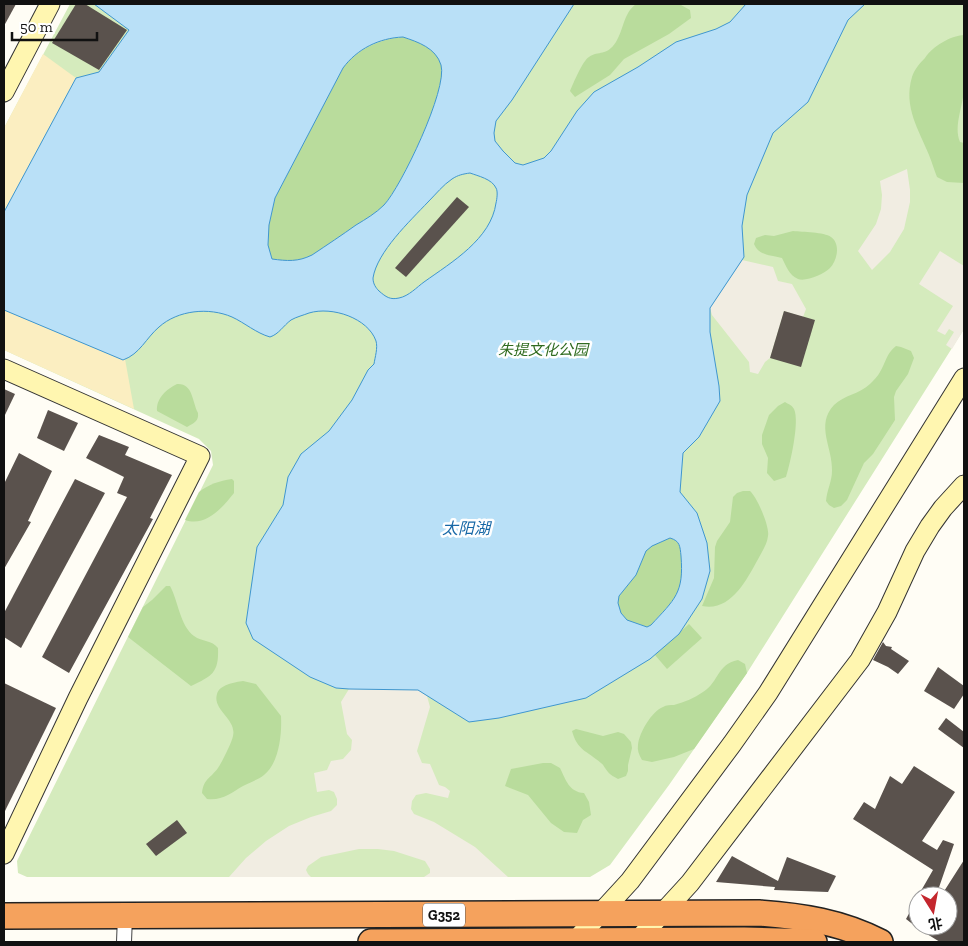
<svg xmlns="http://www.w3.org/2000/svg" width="968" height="946" viewBox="0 0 968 946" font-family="'Zilla Slab','Noto Sans SC',serif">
	<rect width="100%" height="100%" fill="#fffdf5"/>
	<!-- green -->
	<path fill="#d5ebbd" d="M70,4H964V329L747,673L669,785L610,865L590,877H27L18,873L17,861L213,465L211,451L199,439L4,350V128Z"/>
	<!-- forest -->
	<g fill="#b9dc9c">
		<path d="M636,4L681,5L690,10L691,18L669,34L624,59L610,75L575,97L570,91C573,84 583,60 589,57C599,50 606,57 616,42C624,29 623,14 636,4Z"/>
		<path d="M964,35C964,52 965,70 964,87C964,105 953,125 960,142L964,143V183L947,182L937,177C934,170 932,162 929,155C919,130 903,107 912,77C914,70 920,63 925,58C933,46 950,36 964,35Z"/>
		<path d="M403,37C418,42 436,48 441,65C448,88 401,187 384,205C376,213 366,219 356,225C342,235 327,245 312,255C298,262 287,261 272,259L268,245L269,225L275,198L343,68C358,49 379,39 403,37Z"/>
		<path d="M793,231C803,232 824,232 831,237C841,244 837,261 830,268C824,274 806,282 798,279C789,275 786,266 782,258C771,255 759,256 754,244L756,238L765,235L774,236Z"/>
		<path d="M896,346L901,347L911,351L914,358L908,374L896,391L894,397L895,420L873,454L864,463L847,500L841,506L834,508L829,505L826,501C827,490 832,481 832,471C833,448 815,425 834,405C844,395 860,394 870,384C874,380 878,376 880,372C886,362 886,354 896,346Z"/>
		<path d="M177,384C193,383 192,401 198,413C199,421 194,423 187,427L157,411C156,398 167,389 177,384Z"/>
		<path d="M785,402C788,404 792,405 794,409C800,422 790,464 786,477L774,481L767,473L768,458L762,444V435L769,415L778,406Z"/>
		<path d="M232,479L234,481V493C222,508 206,527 185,520L199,492C209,484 219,481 232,479Z"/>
		<path d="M743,491H750C757,497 770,527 768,536C767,545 761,553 757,561C746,581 730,612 702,606L714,578L715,547L717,541L730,522L733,497L737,493Z"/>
		<path d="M670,538C680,541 680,546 681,556C684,594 675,598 651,625L647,627L627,620L621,613L618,603L619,596L636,575L646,551L652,546Z"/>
		<path d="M166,586H170C178,600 180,626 194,636C202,642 212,640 218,648C219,673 212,676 191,686L128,637L143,607L152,600Z"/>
		<path d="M689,624L702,638L667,669L655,655Z"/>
		<path d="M738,660L745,664L747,673L694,749L674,757L652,762L642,760C639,755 637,750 638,745C639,733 652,711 663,707C666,705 671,705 674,705C685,702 694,698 703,692C720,681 716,665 738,660Z"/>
		<path d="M243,681L256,684L281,716C282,735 279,763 264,775C258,780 250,782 243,786C231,793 222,801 207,799L202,793C204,778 210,779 218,768C222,762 232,742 233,736C237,719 212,710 217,694C219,685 235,682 243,681Z"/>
		<path d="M576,729L603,736L618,732L624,734L631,742L632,748L628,765V771L626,776L618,779C615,777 610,775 608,772C605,769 604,765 601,763C587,751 577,750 572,731Z"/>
		<path d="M543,763H551L560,768C566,780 569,792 584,793L589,802L591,815L583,820L577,833L564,832L551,823L528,795L505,786L511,769Z"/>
	</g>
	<!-- sand -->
	<g fill="#fbeec1">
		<path d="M43,54L76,78L4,212V128Z"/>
		<path d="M4,310L123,360L125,359L134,409L4,350Z"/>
	</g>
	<!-- plaza -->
	<g fill="#f1ede2">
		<path d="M907,169L910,190V202L904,229L890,252L872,270L858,251L876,224L881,209L882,195L880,181Z"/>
		<path d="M940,251L964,266V329L952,349L946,345L954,332L949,329L945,335L937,331L953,306L919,284Z"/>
		<path d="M742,260L773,267L778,281L792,284L806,309L803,317L784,311L770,358L765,362L758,374L750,372L749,362L712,315L710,308Z"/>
		<path d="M349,689L418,690L427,696L430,707L417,751L422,763L430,764L439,785L445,787L450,791L448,798L426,793L416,795L412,801L411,809L414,814L434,822L475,847L508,877H424L430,873V869L425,861L394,851L378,849H359L321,857L308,866L306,870L308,874L311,877H229L246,858L266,841L289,826L311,817L331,811L337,805V799L334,792L329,790L317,792L314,773L327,770L331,761L343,759L351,750L352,740L347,734L341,702Z"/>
	</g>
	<!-- water -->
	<path fill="#b9e0f7" stroke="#3f96cf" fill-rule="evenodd" d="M94,4H574L512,100L496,121L494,133L495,141L503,151L515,163L523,165L544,158L551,151L577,111L594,92L638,67L676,42L716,29L730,22L746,4H865L848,20L808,102L773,133L747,195L742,226L744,257L710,308V332L719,386L720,401L699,437L683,453L680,492L697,513L707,543L710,571L702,599L679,634L650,659L586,698L499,718L469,722L418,690L349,689L336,688L310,677L253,639L246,623L257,547L283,505L288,477L301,454L329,431L352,400L368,370L374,364C375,357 378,348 376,341C368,318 332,306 309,313C304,315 296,317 291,320C283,326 279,334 270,337C256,333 245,323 232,317C209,307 178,310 159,327C146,338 140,354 123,360L4,310V212L76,78L99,72L129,30ZM403,37C418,42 436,48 441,65C448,89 401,187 384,205C376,213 366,219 356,225C342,235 327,245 312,255C298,262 287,261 272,259L268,245L269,225L275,198L343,68C357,49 379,38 403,37ZM470,173C478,176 492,179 496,188C498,191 497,199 496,203C491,239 452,262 424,282C417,287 409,296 399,298C390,300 386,297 379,291C376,288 373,284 373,278C377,252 410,221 428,202C436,194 443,185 452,179C458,175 463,174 470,173ZM670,538C680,541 680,546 681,556C684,593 675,599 651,625L647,627L627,620L621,613L618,603L619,596L636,575L646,551L652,546Z"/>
	<!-- building -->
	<g fill="#5a524d">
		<path d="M4,4H16L4,26Z"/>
		<path d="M76,4H85L127,30L99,70L52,43Z"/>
		<path d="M457,197L469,207L406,277L395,268Z"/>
		<path d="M784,311L815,320L801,367L770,358Z"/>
		<path d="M4,389L15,394L4,417Z"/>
		<path d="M48,410L78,423L64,451L37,438Z"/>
		<path d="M99,435L129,447L125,455L172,475L150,518L153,519L69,673L42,657L127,497L117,493L124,477L86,458Z"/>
		<path d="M19,453L52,471L28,521L31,522L4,569V484Z"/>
		<path d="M75,479L105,493L21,648L4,637V613Z"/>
		<path d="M883,642L886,646L892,647L891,649L909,661L898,674L888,667L873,660Z"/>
		<path d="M938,667L964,686V694L954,709L924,691Z"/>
		<path d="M4,683L56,708L4,813Z"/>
		<path d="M946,718L964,732V748L938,729Z"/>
		<path d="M914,766L955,792L922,841L937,850L943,840L954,844L936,896H918L933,870L853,819L864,802L875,809L890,776L902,784Z"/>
		<path d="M177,820L187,833L156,856L146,844Z"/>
		<path d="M732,856L778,881L787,857L836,876L828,892L774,890L775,887L716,882Z"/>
		<path d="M964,860V942H940L914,926H915L906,919L918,897V926H948V896H941Z"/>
	</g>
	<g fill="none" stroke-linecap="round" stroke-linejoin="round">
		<defs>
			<path id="street" d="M124,942L125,916"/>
			<g id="secondary">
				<path d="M4,92L50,4"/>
				<path d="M4,369L200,456L78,698L4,854"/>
				<path d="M574,942L630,881L732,744L768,693L964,378"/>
				<path d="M636,942L690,883L860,660L887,612L915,551L930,526L943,508L964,485"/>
			</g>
			<g id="highway">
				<path d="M4,916L759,913C802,916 841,922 880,942"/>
				<path d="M371,942L744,940L814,942"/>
			</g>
		</defs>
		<!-- street casing -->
		<use href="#street" stroke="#444" stroke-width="16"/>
		<!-- secondary casing -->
		<use href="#secondary" stroke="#333" stroke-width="21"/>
		<!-- highway casing -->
		<use href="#highway" stroke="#222" stroke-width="28"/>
		<!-- street -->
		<use href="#street" stroke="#fff" stroke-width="14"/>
		<!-- secondary -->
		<use href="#secondary" stroke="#fff6b0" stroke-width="19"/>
		<!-- highway -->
		<use href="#highway" stroke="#f5a25d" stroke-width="25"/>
	</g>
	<g text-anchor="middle" stroke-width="5" stroke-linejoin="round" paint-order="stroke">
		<!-- shield labels -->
		<rect fill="#fff" stroke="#585858" stroke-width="1" x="423" y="903.5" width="42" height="23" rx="4"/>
		<g font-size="14" font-weight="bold" fill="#111">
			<text x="444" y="920">G352</text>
		</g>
		<!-- park labels -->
		<g font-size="15" font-style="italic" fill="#2f6b1f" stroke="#fff">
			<text x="543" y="355">朱提文化公园</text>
		</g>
		<!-- water labels -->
		<g font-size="16" font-style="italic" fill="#1768a6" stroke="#fff">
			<text x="466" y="534">太阳湖</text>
		</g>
	</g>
	<!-- border -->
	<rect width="968" height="946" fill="none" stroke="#111111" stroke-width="10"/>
	<!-- north arrow -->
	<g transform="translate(933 911) rotate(169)"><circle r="24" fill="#ffffff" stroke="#a0a0a0"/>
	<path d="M0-4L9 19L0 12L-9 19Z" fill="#c4262e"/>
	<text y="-8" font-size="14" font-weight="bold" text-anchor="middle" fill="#111111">北</text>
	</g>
	<!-- scale -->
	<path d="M12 32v8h85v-8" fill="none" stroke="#111111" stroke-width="2.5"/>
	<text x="20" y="32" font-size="15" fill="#111111" stroke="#ffffff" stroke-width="4" paint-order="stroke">50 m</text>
</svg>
